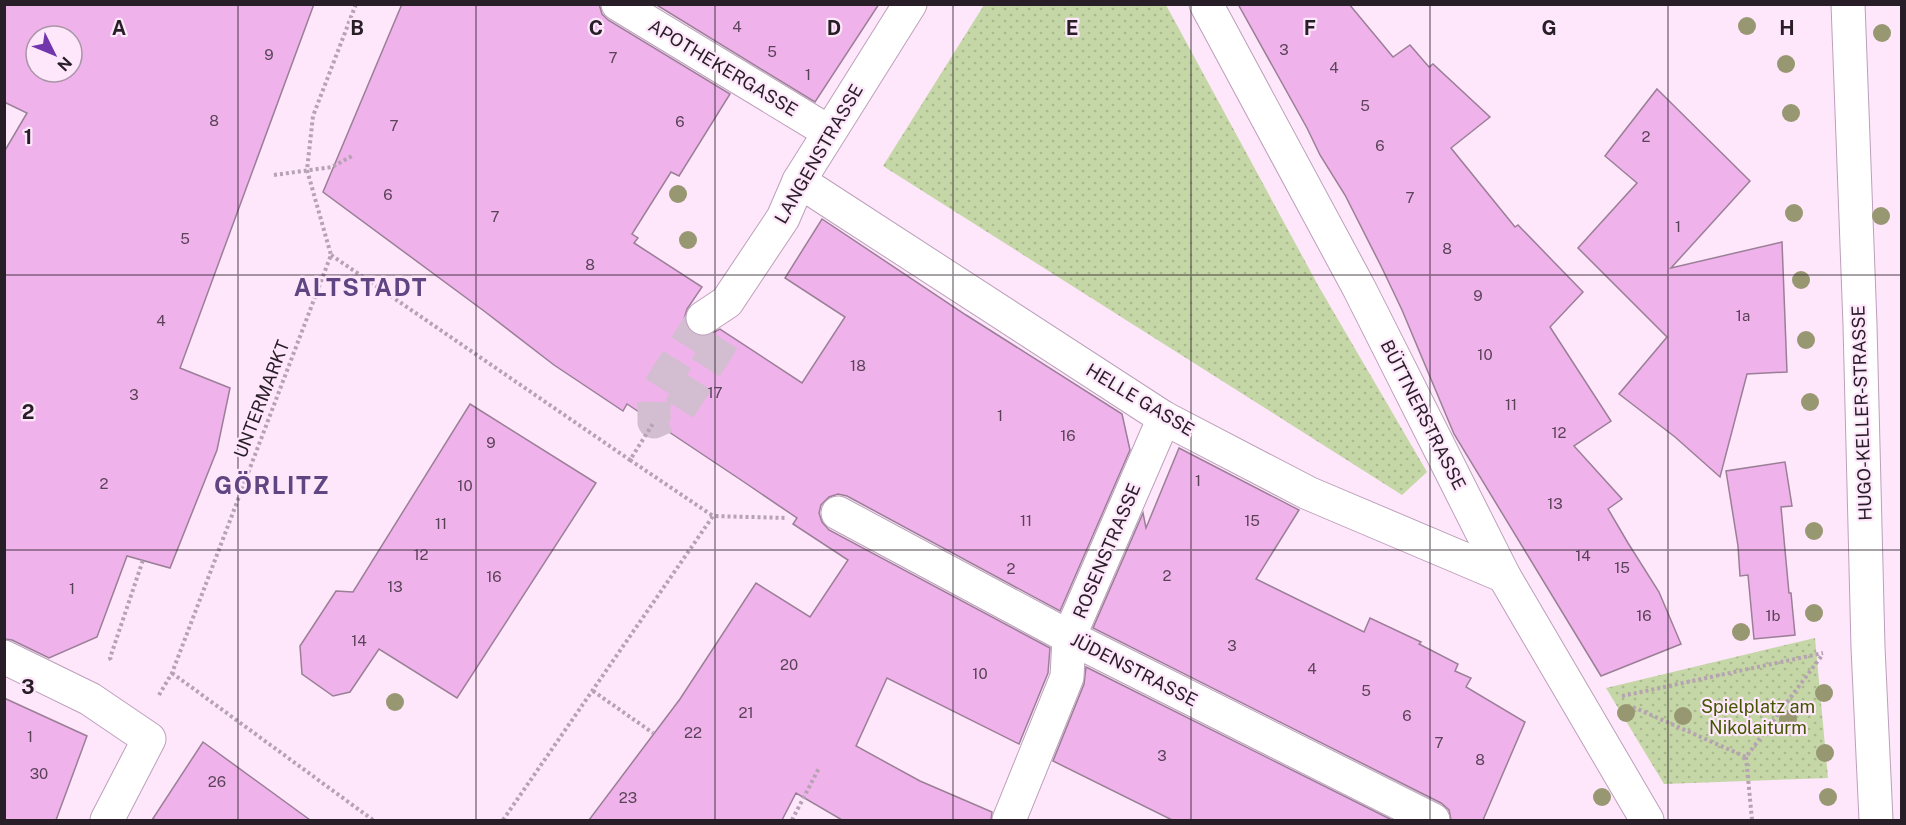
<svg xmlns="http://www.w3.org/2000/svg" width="1906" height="825" viewBox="0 0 1906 825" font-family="'Public Sans',sans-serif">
	<defs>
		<pattern id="park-dots" width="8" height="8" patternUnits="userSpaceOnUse" patternTransform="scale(1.5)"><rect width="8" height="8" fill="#c5d7a6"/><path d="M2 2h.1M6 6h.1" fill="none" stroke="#a9b88f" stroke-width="1.8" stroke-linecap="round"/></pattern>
	</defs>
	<rect width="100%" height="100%" fill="#fee6fb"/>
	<!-- park -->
	<g fill="url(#park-dots)">
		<path d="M984,5H1166L1319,287L1427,472L1402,495L883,166Z"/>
		<path d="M1815,638L1828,778L1664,784L1606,688Z"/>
	</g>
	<!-- building -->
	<g fill="#efb2ea" stroke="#9a7f97" stroke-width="1.5" fill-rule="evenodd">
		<path d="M4,4H314L180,368L230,388L217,450L170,568L127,556L97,637L49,658L12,640L4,639V152L27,113L4,102ZM36,36H72V72H36Z"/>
		<path d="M402,4H599L602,14L608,20L730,94L679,176L671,172L632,234L638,238L634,243L702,287L687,309L684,319L687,328L694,334L705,337L720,329L802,383L845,317L785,278L822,219L966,315L1122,414L1130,450L1060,611L847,496L838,494L829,497L821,505L819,513L822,522L829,530L1050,648L1048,673L1019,744L887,678L856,746L920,781L992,812L991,820H842L796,793L782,820H589L680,699L756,583L810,617L848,560L793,524L797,518L741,480L627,404L623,411L554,365L484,311L323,192Z"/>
		<path d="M655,4H879L815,102Z"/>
		<path d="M1238,4H1349L1393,57L1410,45L1429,67L1433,64L1490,117L1451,148L1515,227L1518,225L1583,292L1550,327L1611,421L1574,446L1622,499L1608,509L1628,543L1659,592L1681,644L1601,676L1454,434L1402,310L1382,268L1345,195L1320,155L1307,128Z"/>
		<path d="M1657,89L1750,181L1671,268L1782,242L1787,372L1747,374L1720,477L1675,437L1619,394L1667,337L1578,248L1637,183L1605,156Z"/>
		<path d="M470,404L596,483L457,698L379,649L350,692L333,696L302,674L300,646L336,591L353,592Z"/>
		<path d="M1179,448L1299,510L1256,579L1364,632L1370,618L1421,642L1419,644L1458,664L1455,671L1471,678L1466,687L1525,722L1483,820H1451L1449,810L1441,803L1093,628L1143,513L1146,528Z"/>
		<path d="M1785,462L1792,506L1781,507L1789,593H1791L1795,635L1754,639L1748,575L1740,576L1738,546L1726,471Z"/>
		<path d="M1086,667L1392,820H1172L1053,761L1084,684Z"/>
		<path d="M4,698L87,736L56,820H4Z"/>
		<path d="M203,742L310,820H152Z"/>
	</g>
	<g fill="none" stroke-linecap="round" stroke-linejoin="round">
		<!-- street-tunnel -->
		<path stroke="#d3bed1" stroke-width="33" stroke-dasharray="33 16" stroke-linecap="butt" d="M703,318L654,396V422L678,411L727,334"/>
		<defs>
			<g id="street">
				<path d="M618,4L829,132"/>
				<path d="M1206,4L1359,288L1504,576L1647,820"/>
				<path d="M799,181L1164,418L1308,493L1504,576"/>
				<path d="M703,318L727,302L783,218L799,181L910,4"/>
				<path d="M838,513L1069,637L1433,820"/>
				<path d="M4,657L90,699L149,739L107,820"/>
				<path d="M1009,820L1067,677L1069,637L1164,418"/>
			</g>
			<path id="secondary" d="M1848,4L1860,325L1868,647L1876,820"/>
		</defs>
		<!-- street casing -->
		<use href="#street" stroke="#bca0ba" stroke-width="35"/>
		<!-- secondary casing -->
		<use href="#secondary" stroke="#bca0ba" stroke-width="35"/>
		<!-- path -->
		<g stroke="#b6a2b3" stroke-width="4" stroke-dasharray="3 3" stroke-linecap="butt">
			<path d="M274,175L332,167L352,156"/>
			<path d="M331,255L630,460L654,422"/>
			<path d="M630,460L713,516"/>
			<path d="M111,660L110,658L143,560"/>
			<path d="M172,673L373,820"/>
			<path d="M593,691L653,733"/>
			<path d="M159,695L172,673L331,255L307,170L313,116L356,4"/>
			<path d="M1622,696L1823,653"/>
			<path d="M1633,707L1746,757L1823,654"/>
			<path d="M1746,757L1752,820"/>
			<path d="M503,820L713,516L787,518"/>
			<path d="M792,820L819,768"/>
		</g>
		<!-- street -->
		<use href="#street" stroke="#fff" stroke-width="33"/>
		<!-- secondary -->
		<use href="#secondary" stroke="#fff" stroke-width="33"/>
	</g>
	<!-- trees -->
	<g fill="#979771">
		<circle cx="1747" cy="26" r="9"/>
		<circle cx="1882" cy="33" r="9"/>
		<circle cx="1786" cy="64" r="9"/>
		<circle cx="1791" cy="113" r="9"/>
		<circle cx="678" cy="194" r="9"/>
		<circle cx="1794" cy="213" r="9"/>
		<circle cx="1881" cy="216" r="9"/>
		<circle cx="688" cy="240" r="9"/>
		<circle cx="1801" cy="280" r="9"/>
		<circle cx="1806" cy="340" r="9"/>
		<circle cx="1810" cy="402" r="9"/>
		<circle cx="1814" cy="531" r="9"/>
		<circle cx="1814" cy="613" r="9"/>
		<circle cx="1741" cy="632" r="9"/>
		<circle cx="1824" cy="693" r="9"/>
		<circle cx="395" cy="702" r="9"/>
		<circle cx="1626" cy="713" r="9"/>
		<circle cx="1683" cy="716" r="9"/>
		<circle cx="1788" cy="719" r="9"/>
		<circle cx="1825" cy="753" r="9"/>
		<circle cx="1602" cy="797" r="9"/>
		<circle cx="1828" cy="797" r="9"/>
	</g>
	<!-- grid -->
	<path fill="none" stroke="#281e27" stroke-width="1.5" stroke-opacity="0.55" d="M238,4V820M476,4V820M715,4V820M953,4V820M1191,4V820M1430,4V820M1668,4V820M4,275H1902M4,550H1902"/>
	<g text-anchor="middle" stroke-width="4.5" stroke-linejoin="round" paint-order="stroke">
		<!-- number labels -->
		<g font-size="15" fill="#5a4358">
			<text x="737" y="32">4</text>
			<text x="1284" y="55">3</text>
			<text x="772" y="57">5</text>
			<text x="269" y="60">9</text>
			<text x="613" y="63">7</text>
			<text x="1334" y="73">4</text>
			<text x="808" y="80">1</text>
			<text x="1365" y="111">5</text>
			<text x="214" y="126">8</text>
			<text x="680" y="127">6</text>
			<text x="394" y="131">7</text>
			<text x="1646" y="142">2</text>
			<text x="1380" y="151">6</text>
			<text x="388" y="200">6</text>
			<text x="1410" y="203">7</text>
			<text x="495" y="222">7</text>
			<text x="1678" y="232">1</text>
			<text x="185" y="244">5</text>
			<text x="1447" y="254">8</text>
			<text x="590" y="270">8</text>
			<text x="1478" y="301">9</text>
			<text x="1743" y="321">1a</text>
			<text x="161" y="326">4</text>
			<text x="1485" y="360">10</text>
			<text x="858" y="371">18</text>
			<text x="715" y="398">17</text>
			<text x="134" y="400">3</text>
			<text x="1511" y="410">11</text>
			<text x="1000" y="421">1</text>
			<text x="1559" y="438">12</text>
			<text x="1068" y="441">16</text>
			<text x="491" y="448">9</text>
			<text x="1198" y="486">1</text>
			<text x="104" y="489">2</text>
			<text x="465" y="491">10</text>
			<text x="1555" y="509">13</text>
			<text x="1026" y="526">11</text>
			<text x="1252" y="526">15</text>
			<text x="441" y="529">11</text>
			<text x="421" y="560">12</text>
			<text x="1583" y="561">14</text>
			<text x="1622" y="573">15</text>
			<text x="1011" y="574">2</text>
			<text x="1167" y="581">2</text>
			<text x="494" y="582">16</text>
			<text x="395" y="592">13</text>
			<text x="72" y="594">1</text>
			<text x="1644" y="621">16</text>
			<text x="1773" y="621">1b</text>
			<text x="359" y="646">14</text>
			<text x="1232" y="651">3</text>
			<text x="789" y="670">20</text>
			<text x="1312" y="674">4</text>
			<text x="980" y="679">10</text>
			<text x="1366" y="696">5</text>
			<text x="746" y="718">21</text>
			<text x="1407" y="721">6</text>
			<text x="693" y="738">22</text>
			<text x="30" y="742">1</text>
			<text x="1439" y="748">7</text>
			<text x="1162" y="761">3</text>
			<text x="1480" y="765">8</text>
			<text x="39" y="779">30</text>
			<text x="217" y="787">26</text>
			<text x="628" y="803">23</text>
		</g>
		<!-- street labels -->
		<g font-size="18" fill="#281e27" stroke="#fee6fb">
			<text transform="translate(723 68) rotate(31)" y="6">APOTHEKERGASSE</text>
			<text transform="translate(819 154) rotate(-60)" y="6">LANGENSTRASSE</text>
			<text transform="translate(262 399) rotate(-69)" y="6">UNTERMARKT</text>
			<text transform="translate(1140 400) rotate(31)" y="6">HELLE GASSE</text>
			<text transform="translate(1862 413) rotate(-92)" y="6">HUGO-KELLER-STRASSE</text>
			<text transform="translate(1423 415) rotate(63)" y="6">BÜTTNERSTRASSE</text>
			<text transform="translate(1107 551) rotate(-67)" y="6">ROSENSTRASSE</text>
			<text transform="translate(1134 670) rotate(27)" y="6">JÜDENSTRASSE</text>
		</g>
		<!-- park labels -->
		<g font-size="18" fill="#425700" stroke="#fee6fb">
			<text x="1758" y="713">Spielplatz am<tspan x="1758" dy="21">Nikolaiturm</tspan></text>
		</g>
		<!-- district labels -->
		<g font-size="24" font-weight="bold" letter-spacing="1.5" fill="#5f4581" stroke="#fee6fb">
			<text x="361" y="296">ALTSTADT</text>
			<text x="272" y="494">GÖRLITZ</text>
		</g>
	</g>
	<g font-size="20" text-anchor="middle" font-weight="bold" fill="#281e27" stroke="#fee6fb" stroke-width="4.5" stroke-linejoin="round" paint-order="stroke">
		<text x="119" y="35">A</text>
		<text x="357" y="35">B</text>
		<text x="596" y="35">C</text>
		<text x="834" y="35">D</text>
		<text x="1072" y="35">E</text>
		<text x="1310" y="35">F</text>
		<text x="1549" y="35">G</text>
		<text x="1787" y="35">H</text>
		<text x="28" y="144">1</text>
		<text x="28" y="419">2</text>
		<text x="28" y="694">3</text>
	</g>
	<!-- border -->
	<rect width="1906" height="825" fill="none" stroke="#281e27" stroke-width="12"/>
	<!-- north arrow -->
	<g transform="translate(54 54) rotate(133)"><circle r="28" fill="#fee6fb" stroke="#a896a6" stroke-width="1.5"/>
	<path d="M0-4.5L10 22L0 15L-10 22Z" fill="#7136ac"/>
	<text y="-9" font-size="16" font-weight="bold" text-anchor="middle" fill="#281e27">N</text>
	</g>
</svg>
